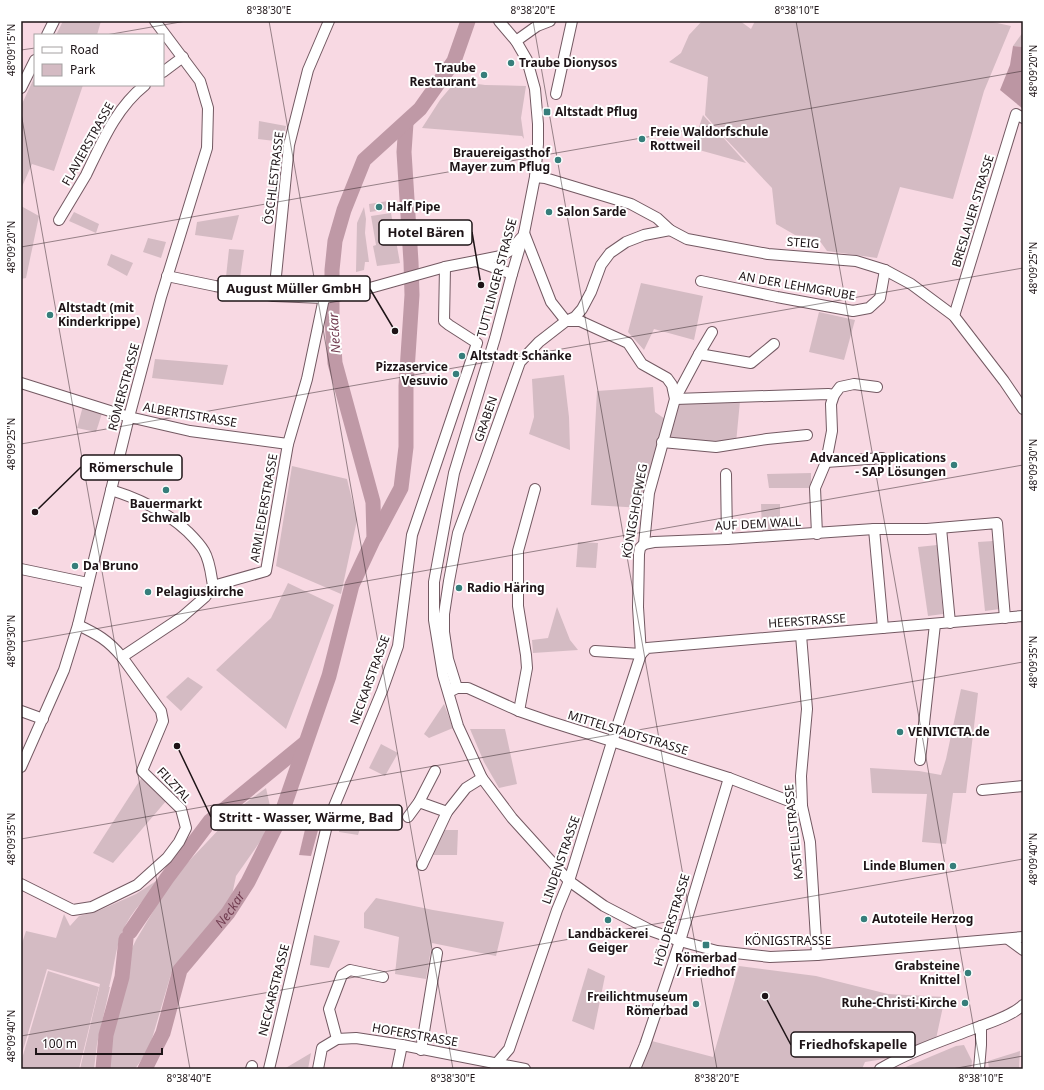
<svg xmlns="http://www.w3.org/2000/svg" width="1044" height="1090" viewBox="0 0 1044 1090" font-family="'Noto Sans',sans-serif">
	<rect width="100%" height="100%" fill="#f8d9e3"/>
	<!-- green -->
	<g fill="#d4bbc3">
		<path d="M63,21H101L97,35H56Z"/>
		<path d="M702,21H740L751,29L755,21H988L1011,26L984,91L953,199L900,187L877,258L827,251L817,237L795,235L776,224L772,188L723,136L705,115L708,77L669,62L681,53L689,35Z"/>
		<path d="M1023,32V47L1013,46Z"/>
		<path d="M35,76V85H83L54,171L32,164L21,189V106Z"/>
		<path d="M456,81L485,85L526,86L521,118L524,139L522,136L422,128L440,100Z"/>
		<path d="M703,115L746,163L692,148Z"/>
		<path d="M259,121L286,126L283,142L258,139Z"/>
		<path d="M388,201L389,209L370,212L369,204Z"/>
		<path d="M21,206L39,216L26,278L21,279Z"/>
		<path d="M364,207L366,219L365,233L369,262H365L364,270L356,272L357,223Z"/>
		<path d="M74,212L99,224L96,233L69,221Z"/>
		<path d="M391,213L400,263L377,266L373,246L376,245L371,216Z"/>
		<path d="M239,215L232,240L195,235L197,222Z"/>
		<path d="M148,238L166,242L161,258L143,252Z"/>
		<path d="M229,249L244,250L240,278L226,277Z"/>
		<path d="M111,254L133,263L127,276L107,265Z"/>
		<path d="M641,283L703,296L694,340L654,329L644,350L628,332Z"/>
		<path d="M819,312L855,320L844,360L809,352Z"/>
		<path d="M155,359L228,365L223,385L152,378Z"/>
		<path d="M564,375L569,417L570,450L529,434L534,417L532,379Z"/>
		<path d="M653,387L655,412L665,419L643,508L591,505L597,391Z"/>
		<path d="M740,401L736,443L716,444L669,438L677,404Z"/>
		<path d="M83,406L103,410L96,432L77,428Z"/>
		<path d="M292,466L347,479L357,520L341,594L276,566Z"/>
		<path d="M811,473V488H769L767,474Z"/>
		<path d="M761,504H780V530L762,531Z"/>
		<path d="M993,541L1000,609L985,611L978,542Z"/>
		<path d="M578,542L598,543L596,568L576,567Z"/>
		<path d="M937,545L943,614L928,616L918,547Z"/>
		<path d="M288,583L334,605L286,729L216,670L271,618Z"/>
		<path d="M557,607L570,640L578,650L533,653L532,640L548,638Z"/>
		<path d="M188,677L203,687L181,711L166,697Z"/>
		<path d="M961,689L978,693L966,793H953L946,844L922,842L927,794L872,793L870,768L919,771L941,775L946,759Z"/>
		<path d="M444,704L453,728L429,738L424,734Z"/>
		<path d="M470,729H505L517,784L499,788L484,762Z"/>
		<path d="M381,744L398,753L385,776L369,768Z"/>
		<path d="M142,777L166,801L113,863L93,853Z"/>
		<path d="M266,788L270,806L264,836L236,876L230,905L171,974L149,1049L135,1069H108L109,1045L118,1012L131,950L136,940L173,878L240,807Z"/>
		<path d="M343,811L364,816L358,835L339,832Z"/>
		<path d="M443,830H458L457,855H431Z"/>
		<path d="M167,874C151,892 131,910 122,933C115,950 114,969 109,987H110L97,1044L94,1069H80L100,984L47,969L21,1057V946L26,931L56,938L64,914L70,926L79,916L98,911L136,894Z"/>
		<path d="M376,898L433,910L504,922L496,956L432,943L426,979L395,974L399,937L364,928V913Z"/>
		<path d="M314,935L340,941L329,968L310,965Z"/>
		<path d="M739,966L816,976L888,994L945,997L936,1039L890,1058L865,1062L862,1069H641L648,1040L713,1057Z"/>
		<path d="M588,968L605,976L594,1030L572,1021Z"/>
		<path d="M48,971L99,987L79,1069H21V1062Z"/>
		<path d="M964,1045L972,1061L971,1069H901L956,1046Z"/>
		<path d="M1020,1051L1019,1069H989L988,1061Z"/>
		<path d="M311,1053L308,1069H284Z"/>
	</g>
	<!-- forest -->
	<path fill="#bc96a3" d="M1013,46L1023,47V109L1000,90L1010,65Z"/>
	<!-- water -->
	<path fill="#bf99a6" d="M307,821L320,823L311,856L299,855Z"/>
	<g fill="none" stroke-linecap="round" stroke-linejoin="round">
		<!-- river -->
		<g stroke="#bf99a6" stroke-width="15">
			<path d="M375,537L401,488L406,447V386L412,295L411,262L404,152L406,123"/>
			<path d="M130,932L167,878L210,821L305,743"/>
			<path d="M103,1069L106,1035L122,977L126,939"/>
			<path id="s1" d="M145,1069L163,1033L180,970L228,913L248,882L280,818L329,676L352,585L374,538L373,502L335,363L332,320V270L335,241L344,210L364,160L420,109L454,61L468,21"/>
		</g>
		<defs>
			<g id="minor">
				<path d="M499,21L516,41L527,60L535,89L538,124V144L535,177L524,233L512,274L495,338L454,473L434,582V620L443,675L458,726L482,778L512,818L569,881L604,906L652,931L680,941L717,951L770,957L817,955L1023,937"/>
				<path d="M47,35L54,21"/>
				<path d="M516,41L537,26L550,21"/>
				<path d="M163,72L183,57"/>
				<path d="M21,88L35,60"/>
				<path d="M556,94L572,21"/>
				<path d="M535,177L545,178L631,204L657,218L670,230L687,239L768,254L856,261L885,270L911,284L954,316L1004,381L1023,409"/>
				<path d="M59,220C68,205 77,190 86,175C102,142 116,108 145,85"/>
				<path d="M524,233L551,302L566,321"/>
				<path d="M476,261L512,274"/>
				<path d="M167,276L215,286L274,296L324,298L352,293L445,267L501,256L511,250L521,238"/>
				<path d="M701,281L777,297L853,311L869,308L880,298L885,270"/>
				<path d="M274,296L289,145L308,70L329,21"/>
				<path d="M954,316L1016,114L1023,118"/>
				<path d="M712,332L699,354L751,363L774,344"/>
				<path d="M21,383L129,417L190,431L288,444"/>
				<path d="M675,399L828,394L834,395"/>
				<path d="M675,399L699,354"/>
				<path d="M662,442L716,447L767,439L807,435"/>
				<path d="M826,462L882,458"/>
				<path d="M726,474L727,539"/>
				<path d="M111,490C140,499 166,511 188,532C194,538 200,544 204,551C210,561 211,574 213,586"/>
				<path d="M941,528L950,623"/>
				<path d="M874,529L883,628"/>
				<path d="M817,534L815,488L826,462L832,431L831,404L834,395L840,387L854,384L877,387"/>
				<path d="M644,544L654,542L727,539L874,529H927L997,523L1005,618"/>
				<path d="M21,569L88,583"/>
				<path d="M78,625C97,634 108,640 122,657L182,617L205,597L213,586L266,571L288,444L307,379L324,298"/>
				<path d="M801,635L807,709L801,776L802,806L810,842L817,955"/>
				<path d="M595,651L641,654"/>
				<path d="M641,654L647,648L1023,616"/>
				<path d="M457,688L448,659L444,632V614L449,581L458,533L485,460L520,362L539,342L566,321L575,317L582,309L591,292L601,265L610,253L626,242L644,235L670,230"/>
				<path d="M451,691L457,688H468L519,711L548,721L729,778L802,806"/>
				<path d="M21,711L43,719"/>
				<path d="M519,711L527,668L526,655L518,606V551L535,489"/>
				<path d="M920,760L935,624"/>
				<path d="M21,767L64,670L78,625L129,417L161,297L207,148L208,108L200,81L155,21"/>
				<path d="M982,790L1023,786"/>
				<path d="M419,802L447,812"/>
				<path d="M408,817L419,802L435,771"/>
				<path d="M422,865L447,812L466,788L482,778"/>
				<path d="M21,884L73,910L92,907L137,885L167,858L179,842L186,828L181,809L142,771L163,721L161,711L122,657"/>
				<path d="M1008,939L1023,950"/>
				<path d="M337,1039L329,1009L342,975L350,970L383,977"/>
				<path d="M421,1050L437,953"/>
				<path d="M251,1069L252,1066"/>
				<path d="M269,1069L328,821L382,691L398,646L412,535L477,343L449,325L444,321L445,267"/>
				<path d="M318,1069L322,1048L337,1039L356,1038L402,1045L525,1069"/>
				<path d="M397,1069L402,1045"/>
				<path d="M495,1069L497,1063L509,1049L557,910L569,881L612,742L641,654L638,607L639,554L640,548L644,544L649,493L675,399L672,385L667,378L642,364L628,343L580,321H566"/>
				<path d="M635,1069L645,1045L680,941L729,778"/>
				<path d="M880,1069C909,1052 942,1041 973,1029C988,1023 1012,1016 1023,1005"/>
				<path d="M979,1069L981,1045V1026"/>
			</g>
		</defs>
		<!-- minor casing -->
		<use href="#minor" stroke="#735962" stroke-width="12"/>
		<!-- minor -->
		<use href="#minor" stroke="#fff" stroke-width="10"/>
	</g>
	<!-- ticks -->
	<path fill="none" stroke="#1e1417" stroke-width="1" stroke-opacity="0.45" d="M269,21L453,1069M533,21L717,1069M796,21L981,1069M106,35L186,21M21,50L35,48M21,113L190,1069M21,247L1023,71M21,444L1023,268M21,642L1023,465M21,839L1023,662M21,1036L1023,859M952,1069L1023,1056"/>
	<!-- markers -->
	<g fill="#367e7b" stroke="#fff" stroke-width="1.5">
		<circle cx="511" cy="63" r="4"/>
		<circle cx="484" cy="75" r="4"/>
		<rect x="543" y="108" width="8" height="8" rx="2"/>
		<circle cx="642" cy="139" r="4"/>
		<circle cx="558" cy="160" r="4"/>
		<circle cx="379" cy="207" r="4"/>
		<circle cx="549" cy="212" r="4"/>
		<circle cx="50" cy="315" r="4"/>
		<circle cx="462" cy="356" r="4"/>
		<circle cx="456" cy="374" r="4"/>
		<circle cx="954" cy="465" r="4"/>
		<circle cx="166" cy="490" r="4"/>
		<circle cx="75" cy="566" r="4"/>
		<circle cx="459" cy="588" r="4"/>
		<circle cx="148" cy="592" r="4"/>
		<circle cx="900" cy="732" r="4"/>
		<circle cx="953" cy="866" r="4"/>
		<circle cx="864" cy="919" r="4"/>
		<circle cx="608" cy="920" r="4"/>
		<rect x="702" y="941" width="8" height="8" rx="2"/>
		<circle cx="968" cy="973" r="4"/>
		<circle cx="965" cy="1003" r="4"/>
		<circle cx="696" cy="1004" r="4"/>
	</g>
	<g text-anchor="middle" stroke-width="4" stroke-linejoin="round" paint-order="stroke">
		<!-- poi labels -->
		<g font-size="12" font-weight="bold" fill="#1e1417" stroke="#fff" text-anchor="start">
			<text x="519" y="67">Traube Dionysos</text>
			<text x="476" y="72" text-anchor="end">Traube<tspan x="476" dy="14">Restaurant</tspan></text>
			<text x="555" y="116">Altstadt Pflug</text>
			<text x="650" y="136">Freie Waldorfschule<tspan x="650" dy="14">Rottweil</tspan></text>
			<text x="550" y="157" text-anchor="end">Brauereigasthof<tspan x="550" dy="14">Mayer zum Pflug</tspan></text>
			<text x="387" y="211">Half Pipe</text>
			<text x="557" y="216">Salon Sarde</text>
			<text x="58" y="312">Altstadt (mit<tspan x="58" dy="14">Kinderkrippe)</tspan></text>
			<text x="470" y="360">Altstadt Schänke</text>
			<text x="448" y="371" text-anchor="end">Pizzaservice<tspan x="448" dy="14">Vesuvio</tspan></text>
			<text x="946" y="462" text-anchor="end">Advanced Applications<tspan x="946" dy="14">- SAP Lösungen</tspan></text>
			<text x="166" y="508" text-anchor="middle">Bauermarkt<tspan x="166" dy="14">Schwalb</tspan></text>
			<text x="83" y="570">Da Bruno</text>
			<text x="467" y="592">Radio Häring</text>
			<text x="156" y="596">Pelagiuskirche</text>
			<text x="908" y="736">VENIVICTA.de</text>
			<text x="945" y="870" text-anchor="end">Linde Blumen</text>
			<text x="872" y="923">Autoteile Herzog</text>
			<text x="608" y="938" text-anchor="middle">Landbäckerei<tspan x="608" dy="14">Geiger</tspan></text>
			<text x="706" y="962" text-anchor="middle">Römerbad<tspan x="706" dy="14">/ Friedhof</tspan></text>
			<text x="960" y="970" text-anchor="end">Grabsteine<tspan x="960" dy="14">Knittel</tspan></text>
			<text x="688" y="1001" text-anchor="end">Freilichtmuseum<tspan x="688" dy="14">Römerbad</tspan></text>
			<text x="957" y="1007" text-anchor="end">Ruhe-Christi-Kirche</text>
		</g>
		<!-- street labels -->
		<g font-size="12" fill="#1e1417" stroke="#fff">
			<text transform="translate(88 144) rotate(-61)" y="4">FLAVIERSTRASSE</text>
			<text transform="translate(274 178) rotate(-83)" y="4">ÖSCHLESTRASSE</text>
			<text transform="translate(973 211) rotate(-73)" y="4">BRESLAUER STRASSE</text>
			<text transform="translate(803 243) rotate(4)" y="4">STEIG</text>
			<text transform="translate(497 278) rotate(-75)" y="4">TUTTLINGER STRASSE</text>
			<text transform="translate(797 286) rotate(10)" y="4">AN DER LEHMGRUBE</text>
			<text transform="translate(124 387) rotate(-75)" y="4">RÖMERSTRASSE</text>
			<text transform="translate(190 415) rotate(10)" y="4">ALBERTISTRASSE</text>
			<text transform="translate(486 419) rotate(-71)" y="4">GRABEN</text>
			<text transform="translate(264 508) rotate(-80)" y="4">ARMLEDERSTRASSE</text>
			<text transform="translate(635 511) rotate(-80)" y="4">KÖNIGSHOFWEG</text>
			<text transform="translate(758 524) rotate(-3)" y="4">AUF DEM WALL</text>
			<text transform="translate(807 621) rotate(-4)" y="4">HEERSTRASSE</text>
			<text transform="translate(370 680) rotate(-70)" y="4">NECKARSTRASSE</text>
			<text transform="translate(628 733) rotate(17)" y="4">MITTELSTADTSTRASSE</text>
			<text transform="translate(174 785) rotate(47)" y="4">FILZTAL</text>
			<text transform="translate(794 832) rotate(-96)" y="4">KASTELLSTRASSE</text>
			<text transform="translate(561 860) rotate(-71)" y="4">LINDENSTRASSE</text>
			<text transform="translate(672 920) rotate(-73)" y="4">HÖLDERSTRASSE</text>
			<text x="788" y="945">KÖNIGSTRASSE</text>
			<text transform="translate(274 990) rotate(-76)" y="4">NECKARSTRASSE</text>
			<text transform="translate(415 1035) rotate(10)" y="4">HOFERSTRASSE</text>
		</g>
		<!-- water labels -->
		<g font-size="13" font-style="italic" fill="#723d51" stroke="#fff">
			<text transform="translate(334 333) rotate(-94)" y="5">Neckar</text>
			<text dy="5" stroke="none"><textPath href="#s1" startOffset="184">Neckar</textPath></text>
		</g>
	</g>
	<!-- callouts -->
	<path fill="none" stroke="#1e1417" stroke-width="1.5" d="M481 285L472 232M395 331L370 289M35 512L81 467M177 746L211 817M765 996L791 1045"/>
	<g fill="#1e1417" stroke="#fff" stroke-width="1.5">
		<circle cx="481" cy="285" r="4"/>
		<circle cx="395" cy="331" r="4"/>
		<circle cx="35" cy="512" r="4"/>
		<circle cx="177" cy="746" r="4"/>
		<circle cx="765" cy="996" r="4"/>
	</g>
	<g fill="#fff" stroke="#1e1417" stroke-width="1.5">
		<rect x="379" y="220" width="93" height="25" rx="4"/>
		<rect x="218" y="276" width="152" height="25" rx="4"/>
		<rect x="81" y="455" width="101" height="25" rx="4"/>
		<rect x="211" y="805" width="191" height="25" rx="4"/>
		<rect x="791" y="1032" width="124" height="25" rx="4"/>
	</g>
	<g font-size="13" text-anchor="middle" font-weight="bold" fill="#1e1417">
		<text x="426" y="237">Hotel Bären</text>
		<text x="294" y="293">August Müller GmbH</text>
		<text x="131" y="472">Römerschule</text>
		<text x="306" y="822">Stritt - Wasser, Wärme, Bad</text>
		<text x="853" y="1049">Friedhofskapelle</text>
	</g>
	<!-- border -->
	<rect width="1044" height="1090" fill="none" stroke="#ffffff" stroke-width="44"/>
	<!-- legend -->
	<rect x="34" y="34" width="130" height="52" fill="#ffffff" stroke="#a5a1a2"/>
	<rect x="42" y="47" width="20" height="6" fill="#ffffff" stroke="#a5a1a2"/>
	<text x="70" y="54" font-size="12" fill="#1e1417">Road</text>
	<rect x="42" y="64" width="20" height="12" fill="#d4bbc3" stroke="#a5a1a2"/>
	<text x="70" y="74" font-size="12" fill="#1e1417">Park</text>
	<!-- scale -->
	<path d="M36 1048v6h126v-6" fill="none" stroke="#1e1417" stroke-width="2"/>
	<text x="42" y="1048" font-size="12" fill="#1e1417" stroke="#ffffff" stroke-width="3" paint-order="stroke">100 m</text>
	<rect x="22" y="22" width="1000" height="1046" fill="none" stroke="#1e1417" stroke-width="1.5"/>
	<g font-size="10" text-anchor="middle" fill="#1e1417">
		<text x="269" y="14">8°38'30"E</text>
		<text x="533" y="14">8°38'20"E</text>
		<text x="797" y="14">8°38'10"E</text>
		<text transform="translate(11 50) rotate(-90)" y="4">48°09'15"N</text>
		<text transform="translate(1033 71) rotate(-90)" y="4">48°09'20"N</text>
		<text transform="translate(11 247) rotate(-90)" y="4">48°09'20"N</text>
		<text transform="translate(1033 268) rotate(-90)" y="4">48°09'25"N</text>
		<text transform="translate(11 444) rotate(-90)" y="4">48°09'25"N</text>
		<text transform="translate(1033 465) rotate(-90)" y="4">48°09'30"N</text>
		<text transform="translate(11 641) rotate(-90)" y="4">48°09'30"N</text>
		<text transform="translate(1033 662) rotate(-90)" y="4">48°09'35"N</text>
		<text transform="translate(11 839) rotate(-90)" y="4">48°09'35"N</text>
		<text transform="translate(1033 859) rotate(-90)" y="4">48°09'40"N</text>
		<text transform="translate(11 1036) rotate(-90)" y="4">48°09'40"N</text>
		<text x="189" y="1082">8°38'40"E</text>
		<text x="453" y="1082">8°38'30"E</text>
		<text x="717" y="1082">8°38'20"E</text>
		<text x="981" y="1082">8°38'10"E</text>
	</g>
</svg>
